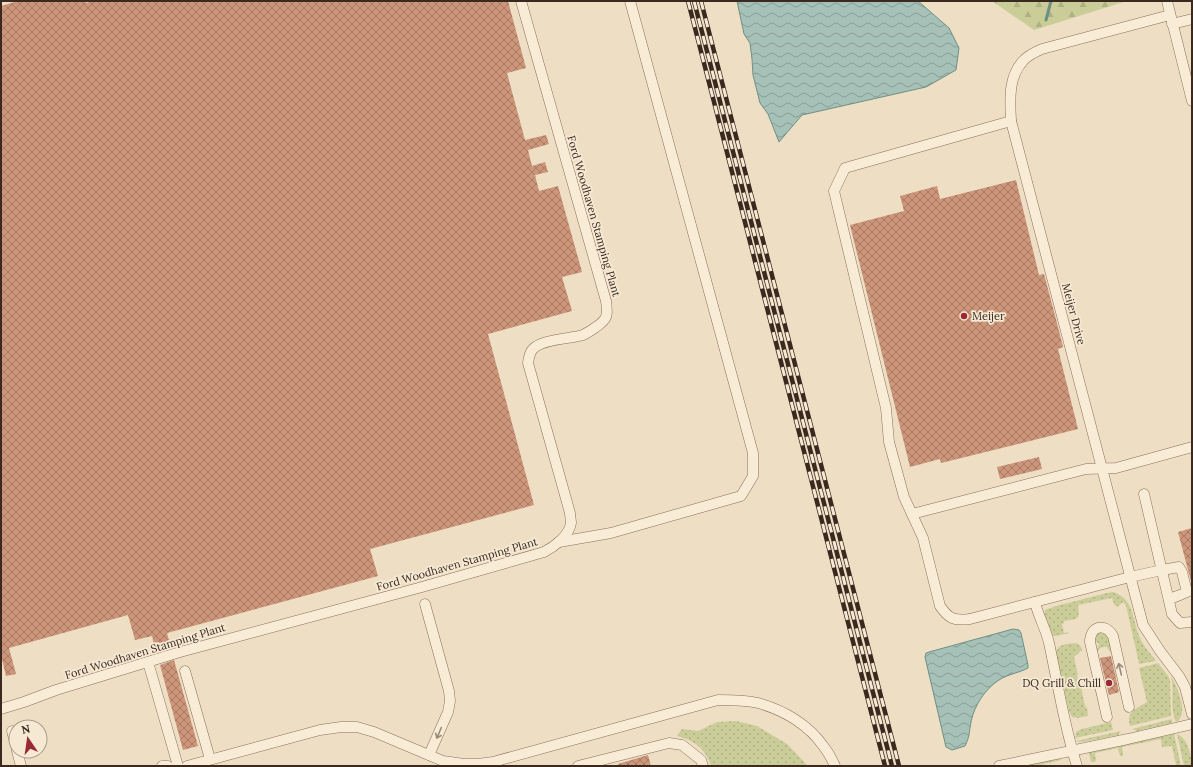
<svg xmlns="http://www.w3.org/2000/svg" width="1193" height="767" viewBox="0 0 1193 767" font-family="Lora,serif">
	<defs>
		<pattern id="green-dots" width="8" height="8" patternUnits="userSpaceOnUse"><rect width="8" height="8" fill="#cbcd98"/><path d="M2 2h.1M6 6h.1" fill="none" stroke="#afb083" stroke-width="1.8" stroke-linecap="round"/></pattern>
		<pattern id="forest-firs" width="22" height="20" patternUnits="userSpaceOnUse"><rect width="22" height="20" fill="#cbcd98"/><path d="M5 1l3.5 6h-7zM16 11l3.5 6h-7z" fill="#afb083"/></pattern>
		<pattern id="water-waves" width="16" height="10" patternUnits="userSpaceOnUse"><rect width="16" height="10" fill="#a6c1b7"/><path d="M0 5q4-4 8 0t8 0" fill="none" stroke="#889d94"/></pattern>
		<pattern id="building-cross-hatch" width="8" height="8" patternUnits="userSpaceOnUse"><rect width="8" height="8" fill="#cd957a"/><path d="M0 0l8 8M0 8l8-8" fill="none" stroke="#a77a63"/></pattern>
	</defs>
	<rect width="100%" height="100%" fill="#eedec4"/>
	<!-- green -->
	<g fill="url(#green-dots)">
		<path d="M1113,592C1135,599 1132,620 1140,638C1144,647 1151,654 1156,661L1139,664L1138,659L1126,605L1123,602L1117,607L1114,604L1112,598L1078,605C1080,620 1078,619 1064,621V623L1062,624L1064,633L1069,632V633L1056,636H1053C1049,629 1044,618 1045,610L1056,606L1107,593Z"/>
		<path d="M1106,631L1114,651L1110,652L1107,647H1102L1096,652L1099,644L1092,638L1094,634Z"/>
		<path d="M1075,643C1079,644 1081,646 1082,650L1074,657L1078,675H1077L1078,682L1080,683L1085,706L1087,708L1088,716L1078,718L1072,717L1069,711L1056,653C1058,643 1068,644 1075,643Z"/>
		<path d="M1158,663L1168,676L1170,680L1171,716L1130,726C1126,711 1136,709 1147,702L1139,668Z"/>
		<path d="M1171,676C1177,686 1190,715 1176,722C1169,708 1175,691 1171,676Z"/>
		<path d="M1172,719V723L1137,731L1132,729Z"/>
		<path d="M736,721L757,726L787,744L808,766H711C706,749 694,740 677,736L682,729L698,731L717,722Z"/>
		<path d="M1111,722L1113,730L1075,738L1076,732L1082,729Z"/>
		<path d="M1121,731L1118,735L1082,742L1076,741Z"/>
		<path d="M1174,734L1181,766H1172L1176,765L1172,746L1162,747L1161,739L1122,747L1123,754L1122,756H1120L1118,748L1095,753L1096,760L1095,762H1091L1089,752Z"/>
		<path d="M1177,734C1188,738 1191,755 1192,766H1184Z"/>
		<path d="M1060,758L1061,760L1035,766H1022Z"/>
	</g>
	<!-- forest -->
	<path fill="url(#forest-firs)" d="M992,1H1127L1034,30Z"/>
	<!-- water -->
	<g fill="url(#water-waves)" stroke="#6d9084">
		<path d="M737,1H918L949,28L959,48L956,70L926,87L802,115L779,142L768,114L760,103L753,75L752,59L750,43L744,34Z"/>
		<path d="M1013,629L1019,630L1021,633L1028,665V668C1019,673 1008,674 999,680C985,689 974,706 971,722C969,732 970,736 965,746L952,750L946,747L925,657L926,653L929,652Z"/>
	</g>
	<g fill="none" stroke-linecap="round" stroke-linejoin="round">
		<!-- stream -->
		<path stroke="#6d9084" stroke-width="3" d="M1046,20L1051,1"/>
	</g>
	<!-- building -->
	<g fill="url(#building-cross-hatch)">
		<path d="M18,1H85L86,3L93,1H508L526,68L507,73L525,140L546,135L549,144L528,150L532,166L545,162L548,172L535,175L539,191L558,186L582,272L562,277L572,311L488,334L534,505L370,549L378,576L167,633L171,648L156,652L152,636L135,640L128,615L9,648L16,674L6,676L1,655V6Z"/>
		<path d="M1016,180L1039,275L1044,274L1057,323L1063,347L1058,349L1078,429L941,463L940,459L910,467L850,225L904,211L900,196L937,186L940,199Z"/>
		<path d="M1039,457L1042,469L1000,479L997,467Z"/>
		<path d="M1192,528V585L1178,532Z"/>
		<path d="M1111,656L1119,692L1109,695L1100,658Z"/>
		<path d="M174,660L198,746L183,750L160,665Z"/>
		<path d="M648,755L651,766H618V764Z"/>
	</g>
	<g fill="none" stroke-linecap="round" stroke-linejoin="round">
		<defs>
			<g id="minor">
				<path d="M1167,1L1192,101"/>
				<path d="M1170,15L1042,49C1035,52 1028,55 1023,61C1008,77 1010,101 1011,121L1143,625L1160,651L1179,676L1185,687L1192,714"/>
				<path d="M1172,24L1192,19"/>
				<path d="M1011,121L845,168L834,191L886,408L889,442L904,497L923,538L940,606C949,619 954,621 970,619L1130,577L1162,570L1179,567L1182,572L1187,592L1180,595L1169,599"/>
				<path d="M1144,494L1172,614L1180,623L1192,622"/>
				<path d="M912,514L1086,469L1116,468L1192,447"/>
				<path d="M559,542L611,533L741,496L753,476V453L630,1"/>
				<path d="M1035,602C1038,616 1046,629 1049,643C1058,684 1064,726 1077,766"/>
				<path d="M425,604L449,691L450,701L448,712L429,755"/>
				<path d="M148,662L178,766"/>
				<path d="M185,671L210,759"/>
				<path d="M1,709L24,702L56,690L180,652L422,587L544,552C554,547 569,536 571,523C571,520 570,516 570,513L528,363C529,358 529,353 533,349C542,339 570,339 583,335C587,333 592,330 596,327C608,319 608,315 606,301L521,1"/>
				<path d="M1107,717L1090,642C1090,626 1105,622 1113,636L1129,707"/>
				<path d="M12,731L16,746"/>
				<path d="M17,751L21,766"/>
				<path d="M162,766H168"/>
				<path d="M187,766L320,730L341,727H357L374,732L443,761L464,764H478L493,762L718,700C731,700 745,700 758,703C784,710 809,725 824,747C829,753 832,760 835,766"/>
				<path d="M578,766L669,743L682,745L701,760L703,766"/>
				<path d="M999,766L1128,739L1192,724"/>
			</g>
		</defs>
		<!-- minor casing -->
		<use href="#minor" stroke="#896f5a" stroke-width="11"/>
		<!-- minor -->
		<use href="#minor" stroke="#f9ecd7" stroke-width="10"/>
		<defs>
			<g id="rail">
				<path d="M688,1L885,766"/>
				<path d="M694,1L892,766"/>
				<path d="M701,1L899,766"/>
			</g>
		</defs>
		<!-- rail casing -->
		<use href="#rail" stroke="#39291e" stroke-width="4.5"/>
		<!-- rail -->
		<use href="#rail" stroke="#f6e9d4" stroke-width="3" stroke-dasharray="9" stroke-linecap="butt"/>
	</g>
	<!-- one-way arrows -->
	<defs><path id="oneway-shaft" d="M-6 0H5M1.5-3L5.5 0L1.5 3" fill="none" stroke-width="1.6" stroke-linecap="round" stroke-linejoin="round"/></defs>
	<g stroke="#998a7a">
		<use href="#oneway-shaft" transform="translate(1120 669) rotate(-103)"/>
		<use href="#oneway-shaft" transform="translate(439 733) rotate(113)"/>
	</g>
	<!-- markers -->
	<g fill="#992a35" stroke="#f6e9d4" stroke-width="1.5">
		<circle cx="964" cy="316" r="4"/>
		<circle cx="1109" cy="683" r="4"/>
	</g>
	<g text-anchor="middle" stroke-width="3.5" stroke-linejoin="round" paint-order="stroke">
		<!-- street labels -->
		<g font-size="11" fill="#39291e" stroke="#f6e9d4">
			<text transform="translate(594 216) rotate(74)" y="4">Ford Woodhaven Stamping Plant</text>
			<text transform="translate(1074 314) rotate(75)" y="4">Meijer Drive</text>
			<text transform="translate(457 564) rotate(-16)" y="4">Ford Woodhaven Stamping Plant</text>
			<text transform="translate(145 651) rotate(-17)" y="4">Ford Woodhaven Stamping Plant</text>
		</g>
		<!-- poi labels -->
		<g font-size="11" fill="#39291e" stroke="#f6e9d4" text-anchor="start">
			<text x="972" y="320">Meijer</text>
			<text x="1101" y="687" text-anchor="end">DQ Grill &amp; Chill</text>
		</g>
	</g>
	<!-- border -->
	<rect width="1193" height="767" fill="none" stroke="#39291e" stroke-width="4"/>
	<!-- north arrow -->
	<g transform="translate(28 739) rotate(347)"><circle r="19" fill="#f6e9d4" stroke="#aa9c8b"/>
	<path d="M0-3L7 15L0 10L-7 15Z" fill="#992a35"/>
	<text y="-6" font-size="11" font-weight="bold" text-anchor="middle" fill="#39291e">N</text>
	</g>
</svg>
